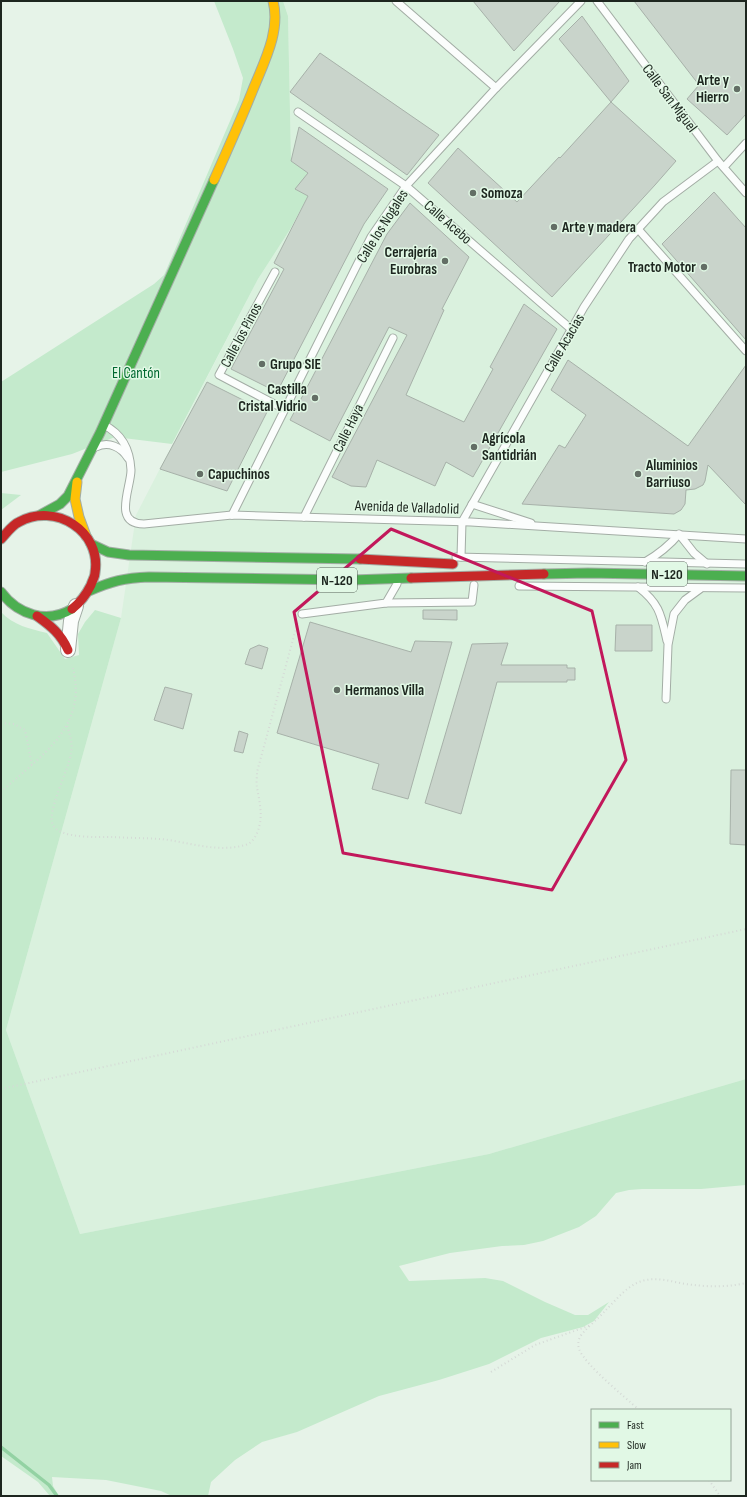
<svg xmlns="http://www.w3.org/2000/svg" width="747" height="1497" viewBox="0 0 747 1497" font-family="'Sofia Sans Condensed',sans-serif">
	<rect width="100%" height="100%" fill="#e6f3e8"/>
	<!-- built -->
	<path fill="#daf1de" d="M283,1H746V1079L489,1154L80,1234L6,1030L121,618L136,515L258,279L291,228L308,196L295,189L308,173L291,161L288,16Z"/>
	<!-- green -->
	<g fill="#c4eacc">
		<path d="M214,1H283L288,16L291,160L308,173L296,189L308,196L291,228L258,279L172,444L115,437L72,454L1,472V382L154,284L164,275L239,100L243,78L233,49Z"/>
		<path d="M1,493L21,495L1,510Z"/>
		<path d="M95,610L121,618L6,1030L80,1234L489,1154L746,1079V1185L701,1189H642L629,1190L616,1193L596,1216L579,1227L543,1241L524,1245L502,1246L450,1253L399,1266L409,1281L485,1278L503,1281L545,1302L575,1315H588L609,1302L594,1321L583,1327L541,1338L489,1364L439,1380L379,1396L297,1432L262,1442L235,1460L211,1482L208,1496H172L161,1491L106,1480L52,1477L53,1486L59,1496H50L38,1482L1,1456V612C13,625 30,629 47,633L65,659L79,655L78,634L85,622Z"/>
	</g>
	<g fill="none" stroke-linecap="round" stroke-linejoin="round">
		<!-- stream -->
		<path stroke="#93d2a3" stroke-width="3.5" d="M1,1447L49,1485L57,1496"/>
	</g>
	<!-- building -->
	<g fill="#c9d4cb" stroke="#a7b1a9">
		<path d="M473,1H560L514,51Z"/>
		<path d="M634,1H746V114L727,135L687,99L699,85Z"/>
		<path d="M582,16L629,81L611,102L559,39Z"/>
		<path d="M320,53L439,135L407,175L290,92Z"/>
		<path d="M611,102L676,161L655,185L552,297L428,183L458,148L517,202L559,157L560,158Z"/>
		<path d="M299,127L388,189L364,224L277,392L231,369L284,269L274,263L308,196L295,189L308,173L291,161Z"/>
		<path d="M714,192L746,228V340L662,244Z"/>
		<path d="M410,203L469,257L442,309L444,310L406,395L464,422L493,369L490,367L524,304L557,329L473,477L446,462L435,486L377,460L366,487L351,486L332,477L407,335L389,327L330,441L290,420L387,234Z"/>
		<path d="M568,360L688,446L746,365V505L708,465L705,481L703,485L695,489L686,490L685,504L681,510L674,514L522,504L559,445L565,448L586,415L551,390Z"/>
		<path d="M207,382L267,412L227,491L160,469Z"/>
		<path d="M423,610H457V620L423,619Z"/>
		<path d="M310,622L411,652L415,641L452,642L408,799L372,789L379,764L277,733Z"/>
		<path d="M616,625H652V651H615Z"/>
		<path d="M508,643L501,665H567V668H575V680H567V682H497L461,814L425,803L472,644Z"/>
		<path d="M259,645L268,648L262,669L245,664L250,649Z"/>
		<path d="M165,687L192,694L183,729L154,720Z"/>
		<path d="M239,731L248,734L243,753L234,751Z"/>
		<path d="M731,770H746V845L730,844Z"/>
	</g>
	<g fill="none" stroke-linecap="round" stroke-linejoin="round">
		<defs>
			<g id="lane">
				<path d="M396,1L496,88"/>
				<path d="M597,1L718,161L746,193"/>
				<path d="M298,112L406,186L571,329"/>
				<path d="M724,167L746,143"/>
				<path d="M638,229L746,351"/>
				<path d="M275,272L219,375L284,409"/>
				<path d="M104,425C122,434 130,450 131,470C131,488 112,524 144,524L232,515L471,522L746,539"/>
				<path d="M96,447C109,441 121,447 128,458"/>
				<path d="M472,504L531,523"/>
				<path d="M232,515L371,237L406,186L496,88L581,1"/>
				<path d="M304,517L393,338"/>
				<path d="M456,557L746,564"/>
				<path d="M461,557L462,522L584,307L629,239L663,202L718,161"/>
				<path d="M645,562C659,554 669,546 679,534L694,553L707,564"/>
				<path d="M519,586L746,588"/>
				<path d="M638,587C660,604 661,615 667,641"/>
				<path d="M386,603L472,602L474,585"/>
				<path d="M302,614L386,603L397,584"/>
				<path d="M666,699L668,645L674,614L685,600L700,589"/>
			</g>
			<path id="street" d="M68,650L71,621L76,606"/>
			<g id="fast">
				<path d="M40,515L60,504L68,496L100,433L214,180"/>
				<path d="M91,544L108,552L129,555L360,559"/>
				<path d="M544,574L588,573L746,576"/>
				<path d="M89,591C112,581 124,578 149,577L352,580L411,578"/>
				<path d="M1,592C18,615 47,624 72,609"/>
			</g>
			<g id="slow">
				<path d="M214,180C227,151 240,122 252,92C263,64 281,32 273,1"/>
				<path d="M77,482L75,499L79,517L86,536"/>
			</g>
			<g id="jam">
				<path d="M1,539C6,534 12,525 19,522C55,502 102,531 95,573C95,577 92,581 91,585C86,595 81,602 72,609"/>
				<path d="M360,559L453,564"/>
				<path d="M411,578L544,574"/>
				<path d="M37,616C51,626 61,634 68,650"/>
			</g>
		</defs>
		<!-- lane casing -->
		<use href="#lane" stroke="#a3ada5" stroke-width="9"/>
		<!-- street casing -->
		<use href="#street" stroke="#a3ada5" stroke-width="16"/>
		<!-- fast casing -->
		<use href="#fast" stroke="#a3ada5" stroke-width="11"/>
		<!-- slow casing -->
		<use href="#slow" stroke="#a3ada5" stroke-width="11"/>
		<!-- jam casing -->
		<use href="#jam" stroke="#a3ada5" stroke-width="11"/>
		<!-- path -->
		<g stroke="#d5dad6" stroke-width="2" stroke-dasharray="1 3" stroke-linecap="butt">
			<path d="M1,723L14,724L25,730L32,765"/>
			<path d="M67,726C70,735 73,743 71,753C69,770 46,812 53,825C60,839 99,837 113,837C129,838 145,838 161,839C189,842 220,854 248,844C254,841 258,832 259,827C263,814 259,800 257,787C256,783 257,777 257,772L298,621"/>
			<path d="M1,792C40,756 90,727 72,665"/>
			<path d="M1,1089L746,929"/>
			<path d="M491,1372L535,1345L591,1325"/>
			<path d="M639,1410C624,1396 586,1366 579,1349C578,1345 578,1341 580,1337C582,1332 600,1317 605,1311C617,1299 629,1283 646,1280C663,1277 678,1284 694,1285C711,1287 729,1287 746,1283"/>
			<path d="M709,1480L720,1496"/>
		</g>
		<!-- lane -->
		<use href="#lane" stroke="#fbfdfc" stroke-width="7"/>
		<!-- street -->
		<use href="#street" stroke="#fbfdfc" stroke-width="14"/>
		<!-- fast -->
		<use href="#fast" stroke="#4caf50" stroke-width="9"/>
		<!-- slow -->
		<use href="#slow" stroke="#ffc107" stroke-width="9"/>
		<!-- jam -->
		<use href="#jam" stroke="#c62828" stroke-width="9"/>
	</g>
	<!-- marked area -->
	<path fill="none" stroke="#c2185b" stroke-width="3" stroke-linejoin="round" d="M391,529L592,611L626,760L552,890L343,853L294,612Z"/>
	<!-- markers -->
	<g fill="#636e65" stroke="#e1f8e5" stroke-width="1.5">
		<circle cx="737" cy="89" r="4"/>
		<circle cx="473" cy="193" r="4"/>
		<circle cx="554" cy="227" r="4"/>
		<circle cx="445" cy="261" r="4"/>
		<circle cx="704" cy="267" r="4"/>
		<circle cx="262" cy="364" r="4"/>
		<circle cx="315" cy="398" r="4"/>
		<circle cx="474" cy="447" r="4"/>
		<circle cx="200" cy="474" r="4"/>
		<circle cx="638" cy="474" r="4"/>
		<circle cx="337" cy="690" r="4"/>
	</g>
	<g text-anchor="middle" stroke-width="3" stroke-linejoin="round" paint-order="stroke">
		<!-- shield labels -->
		<g fill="#e1f8e5" stroke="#58655a" stroke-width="1">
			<rect x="647" y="562" width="40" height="24" rx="3"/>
			<rect x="317" y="568" width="40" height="24" rx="3"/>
		</g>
		<g font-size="14" font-weight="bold" fill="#1d261f">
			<text x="667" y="579">N-120</text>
			<text x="337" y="585">N-120</text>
		</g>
		<!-- poi labels -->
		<g font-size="15" font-weight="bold" fill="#1d261f" stroke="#e1f8e5" text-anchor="start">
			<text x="729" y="85" text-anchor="end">Arte y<tspan x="729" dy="17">Hierro</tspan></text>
			<text x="481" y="198">Somoza</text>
			<text x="562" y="232">Arte y madera</text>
			<text x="437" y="257" text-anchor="end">Cerrajería<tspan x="437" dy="17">Eurobras</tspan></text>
			<text x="696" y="272" text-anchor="end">Tracto Motor</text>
			<text x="270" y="369">Grupo SIE</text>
			<text x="307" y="394" text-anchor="end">Castilla<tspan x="307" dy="17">Cristal Vidrio</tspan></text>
			<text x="482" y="443">Agrícola<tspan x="482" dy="17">Santidrián</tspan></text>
			<text x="646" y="470">Aluminios<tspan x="646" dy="17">Barriuso</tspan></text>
			<text x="208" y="479">Capuchinos</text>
			<text x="345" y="695">Hermanos Villa</text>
		</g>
		<!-- street labels -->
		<g font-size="15" fill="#1d261f" stroke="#e1f8e5">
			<text transform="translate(670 98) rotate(53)" y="5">Calle San Miguel</text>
			<text transform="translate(448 222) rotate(41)" y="5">Calle Acebo</text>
			<text transform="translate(382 226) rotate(-58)" y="5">Calle los Nogales</text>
			<text transform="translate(241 335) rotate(-62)" y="5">Calle los Pinos</text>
			<text transform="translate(564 343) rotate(-60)" y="5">Calle Acacias</text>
			<text transform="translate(348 428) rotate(-64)" y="5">Calle Haya</text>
			<text transform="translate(407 507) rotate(2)" y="5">Avenida de Valladolid</text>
		</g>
		<!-- park labels -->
		<g font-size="15" fill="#006830" stroke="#e1f8e5">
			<text x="136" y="378">El Cantón</text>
		</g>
	</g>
	<!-- border -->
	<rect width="747" height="1497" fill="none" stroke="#1d261f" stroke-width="4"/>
	<!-- legend -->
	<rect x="591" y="1409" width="140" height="72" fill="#e1f8e5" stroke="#93a496"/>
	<rect x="599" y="1422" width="20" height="6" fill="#4caf50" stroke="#93a496"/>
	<text x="627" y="1429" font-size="12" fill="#1d261f">Fast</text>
	<rect x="599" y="1442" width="20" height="6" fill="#ffc107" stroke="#93a496"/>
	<text x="627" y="1449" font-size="12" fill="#1d261f">Slow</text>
	<rect x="599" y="1462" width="20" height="6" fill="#c62828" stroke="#93a496"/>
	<text x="627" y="1469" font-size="12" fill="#1d261f">Jam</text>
</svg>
